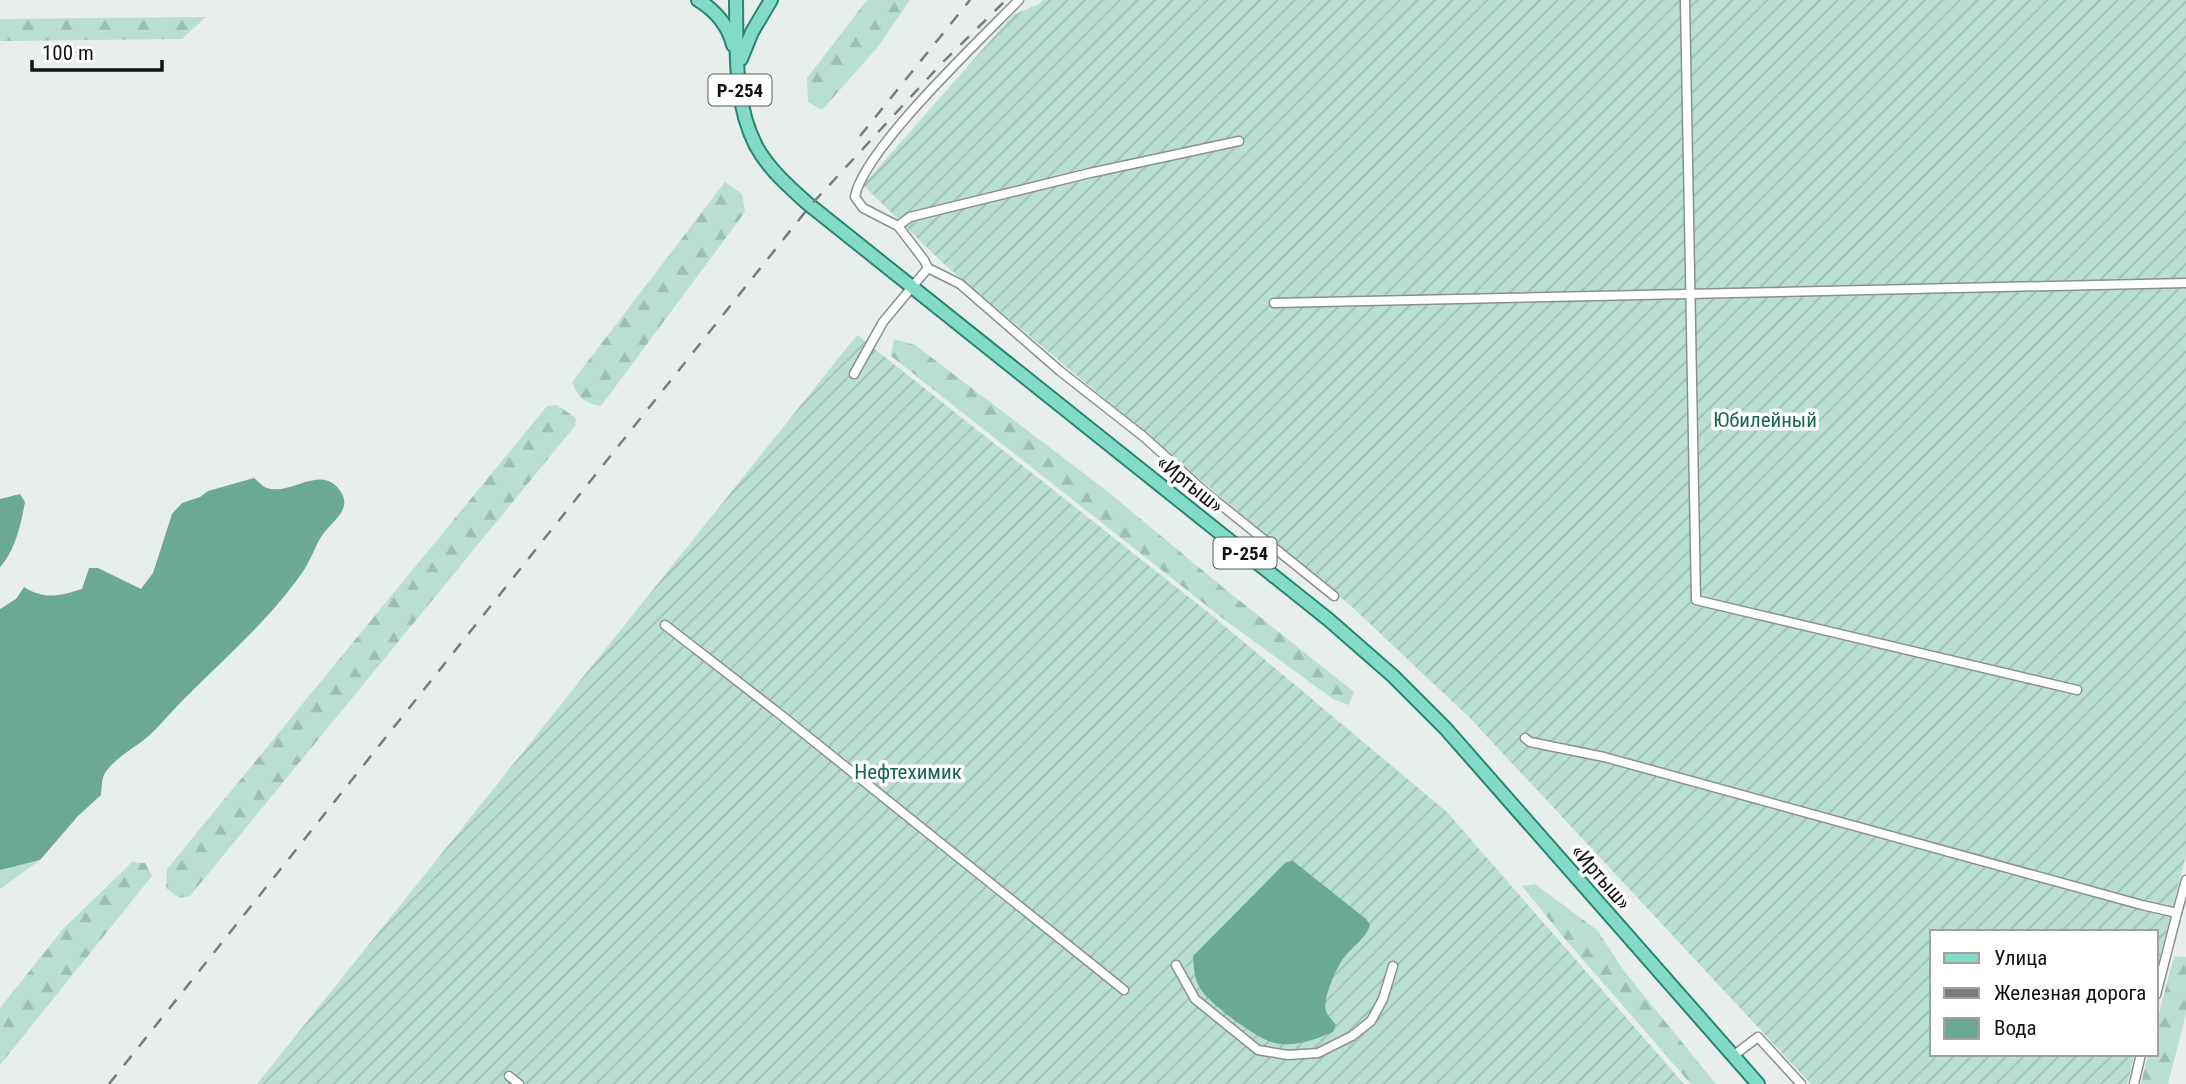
<svg xmlns="http://www.w3.org/2000/svg" width="2186" height="1084" viewBox="0 0 2186 1084" font-family="'Roboto Condensed',sans-serif">
	<defs>
		<pattern id="forest-firs" width="22" height="20" patternUnits="userSpaceOnUse" patternTransform="scale(1.75)"><rect width="22" height="20" fill="#b8dfd2"/><path d="M5 1l3.5 6h-7zM16 11l3.5 6h-7z" fill="#9dbeb3"/></pattern>
		<pattern id="wetland-marsh" width="20" height="14" patternUnits="userSpaceOnUse" patternTransform="scale(1.75)"><rect width="20" height="14" fill="#b8dfd2"/><path d="M1 5h8M5 5V1M11 12h8M15 12V8" fill="none" stroke="#9dbeb3"/></pattern>
		<pattern id="garden-furrows" width="10" height="10" patternUnits="userSpaceOnUse" patternTransform="scale(1.75)"><rect width="10" height="10" fill="#b8dfd2"/><path d="M-1 1l2-2M0 10L10 0M9 11l2-2" fill="none" stroke="#9dbeb3"/></pattern>
	</defs>
	<rect width="100%" height="100%" fill="#e8eeec"/>
	<!-- forest -->
	<g fill="url(#forest-firs)">
		<path d="M867,0H910L877,48L822,110L808,102L807,78Z"/>
		<path d="M206,17L182,39L0,41V19Z"/>
		<path d="M725,182L742,194L745,212L601,406C585,404 577,397 572,382Z"/>
		<path d="M894,339L915,345L1107,491L1225,589L1354,692L1349,705L1333,699L1226,621L891,356Z"/>
		<path d="M557,405L576,418L575,426L190,896L179,898L166,888L167,869L547,406Z"/>
		<path d="M132,862L145,863L152,876L0,1065V1008L63,929Z"/>
		<path d="M1535,884L1597,930L1624,971L1716,1084H1691L1564,938L1522,886Z"/>
		<path d="M2174,956L2186,957V1014L2168,1084H2141L2148,1054H2156V1025Z"/>
	</g>
	<!-- wetland -->
	<path fill="url(#wetland-marsh)" d="M40,860L0,889V870Z"/>
	<!-- garden -->
	<g fill="url(#garden-furrows)">
		<path d="M1043,0H2186V855L2156,972V932H1932V1054H2135L2127,1084H1811L1469,717L1352,607L944,264L863,185L1013,15L1039,4Z"/>
		<path d="M857,335L1209,613L1447,812L1684,1084H257Z"/>
	</g>
	<!-- water -->
	<g fill="#6ba896">
		<path d="M254,478C258,481 263,487 267,488C292,496 322,462 341,492C353,511 329,523 321,537C315,547 311,559 304,570C270,620 223,659 181,702C171,712 162,723 152,733C138,746 119,755 107,770C101,777 102,787 101,795L78,816L40,860L0,870V609L16,599L24,587C45,600 59,596 82,589L89,568H98L141,589L153,573L172,514L182,503L200,497L208,491Z"/>
		<path d="M20,494L25,502C21,524 15,551 0,567V499Z"/>
		<path d="M1293,861L1366,919L1370,925C1366,939 1351,947 1343,959C1336,968 1322,1001 1326,1011C1328,1016 1333,1021 1336,1025L1333,1032C1314,1040 1295,1047 1274,1043C1256,1038 1209,1004 1200,988C1194,978 1194,967 1193,956L1286,862Z"/>
	</g>
	<g fill="none" stroke-linecap="round" stroke-linejoin="round">
		<defs>
			<g id="street">
				<path d="M1019,0C982,38 863,150 855,197L863,208L898,226L924,260L928,268L960,284L1060,371L1144,437L1205,492L1334,596"/>
				<path d="M1685,0L1696,600L2077,690"/>
				<path d="M898,226L910,217L1090,173L1239,141"/>
				<path d="M1274,303L2186,283"/>
				<path d="M854,374L883,322L928,268"/>
				<path d="M665,625L781,715L1124,990"/>
				<path d="M1525,738L1530,742L1604,757L2142,905L2177,913L2156,995"/>
				<path d="M2177,913L2186,880"/>
				<path d="M1176,965L1195,999L1258,1050L1288,1055L1318,1053L1352,1036L1371,1021L1383,999L1393,966"/>
				<path d="M1733,1056L1758,1037L1801,1084"/>
				<path d="M509,1076L519,1084"/>
				<path d="M2134,1084L2141,1054"/>
			</g>
			<g id="primary">
				<path d="M698,0C716,11 728,25 733,45"/>
				<path d="M736,0C737,49 733,101 756,146C768,168 788,186 807,203L1329,620L1393,676L1446,729L1758,1084"/>
				<path d="M741,59L752,32L771,0"/>
			</g>
		</defs>
		<!-- street casing -->
		<use href="#street" stroke="#8b908e" stroke-width="11"/>
		<!-- primary casing -->
		<use href="#primary" stroke="#268670" stroke-width="16"/>
		<!-- street -->
		<use href="#street" stroke="#fff" stroke-width="8"/>
		<!-- primary -->
		<use href="#primary" stroke="#83dbc7" stroke-width="12"/>
		<!-- rail -->
		<g stroke="#797d7c" stroke-width="2.5" stroke-dasharray="12 12" stroke-linecap="butt">
			<path d="M860,136L970,0"/>
			<path d="M109,1084L810,206L942,63L1006,0"/>
		</g>
	</g>
	<g text-anchor="middle" stroke-width="7" stroke-linejoin="round" paint-order="stroke">
		<!-- shield labels -->
		<g fill="#fff" stroke="#595a5a" stroke-width="2">
			<rect x="708.5" y="74.5" width="63" height="31" rx="5"/>
			<rect x="1213.5" y="537.5" width="63" height="31" rx="5"/>
		</g>
		<g font-size="19" font-weight="bold" fill="#121413">
			<text x="740" y="97">Р-254</text>
			<text x="1245" y="560">Р-254</text>
		</g>
		<!-- park labels -->
		<g font-size="21" fill="#176553" stroke="#fff">
			<text x="1765" y="427">Юбилейный</text>
			<text x="908" y="779">Нефтехимик</text>
		</g>
		<!-- street labels -->
		<g font-size="21" fill="#121413" stroke="#fff">
			<text transform="translate(1190 484) rotate(39)" y="7">«Иртыш»</text>
			<text transform="translate(1601 877) rotate(49)" y="7">«Иртыш»</text>
		</g>
	</g>
	<!-- legend -->
	<rect x="1930" y="930" width="228" height="126" fill="#ffffff" stroke="#a0a1a1" stroke-width="2"/>
	<rect x="1944" y="953" width="35" height="10" fill="#83dbc7" stroke="#a0a1a1" stroke-width="2"/>
	<text x="1994" y="965" font-size="21" fill="#121413">Улица</text>
	<rect x="1944" y="988" width="35" height="10" fill="#797d7c" stroke="#a0a1a1" stroke-width="2"/>
	<text x="1994" y="1000" font-size="21" fill="#121413">Железная дорога</text>
	<rect x="1944" y="1018" width="35" height="21" fill="#6ba896" stroke="#a0a1a1" stroke-width="2"/>
	<text x="1994" y="1035" font-size="21" fill="#121413">Вода</text>
	<!-- scale -->
	<path d="M32 60v10h130v-10" fill="none" stroke="#121413" stroke-width="3.5"/>
	<text x="42" y="60" font-size="21" fill="#121413" stroke="#ffffff" stroke-width="5" paint-order="stroke">100 m</text>
</svg>
